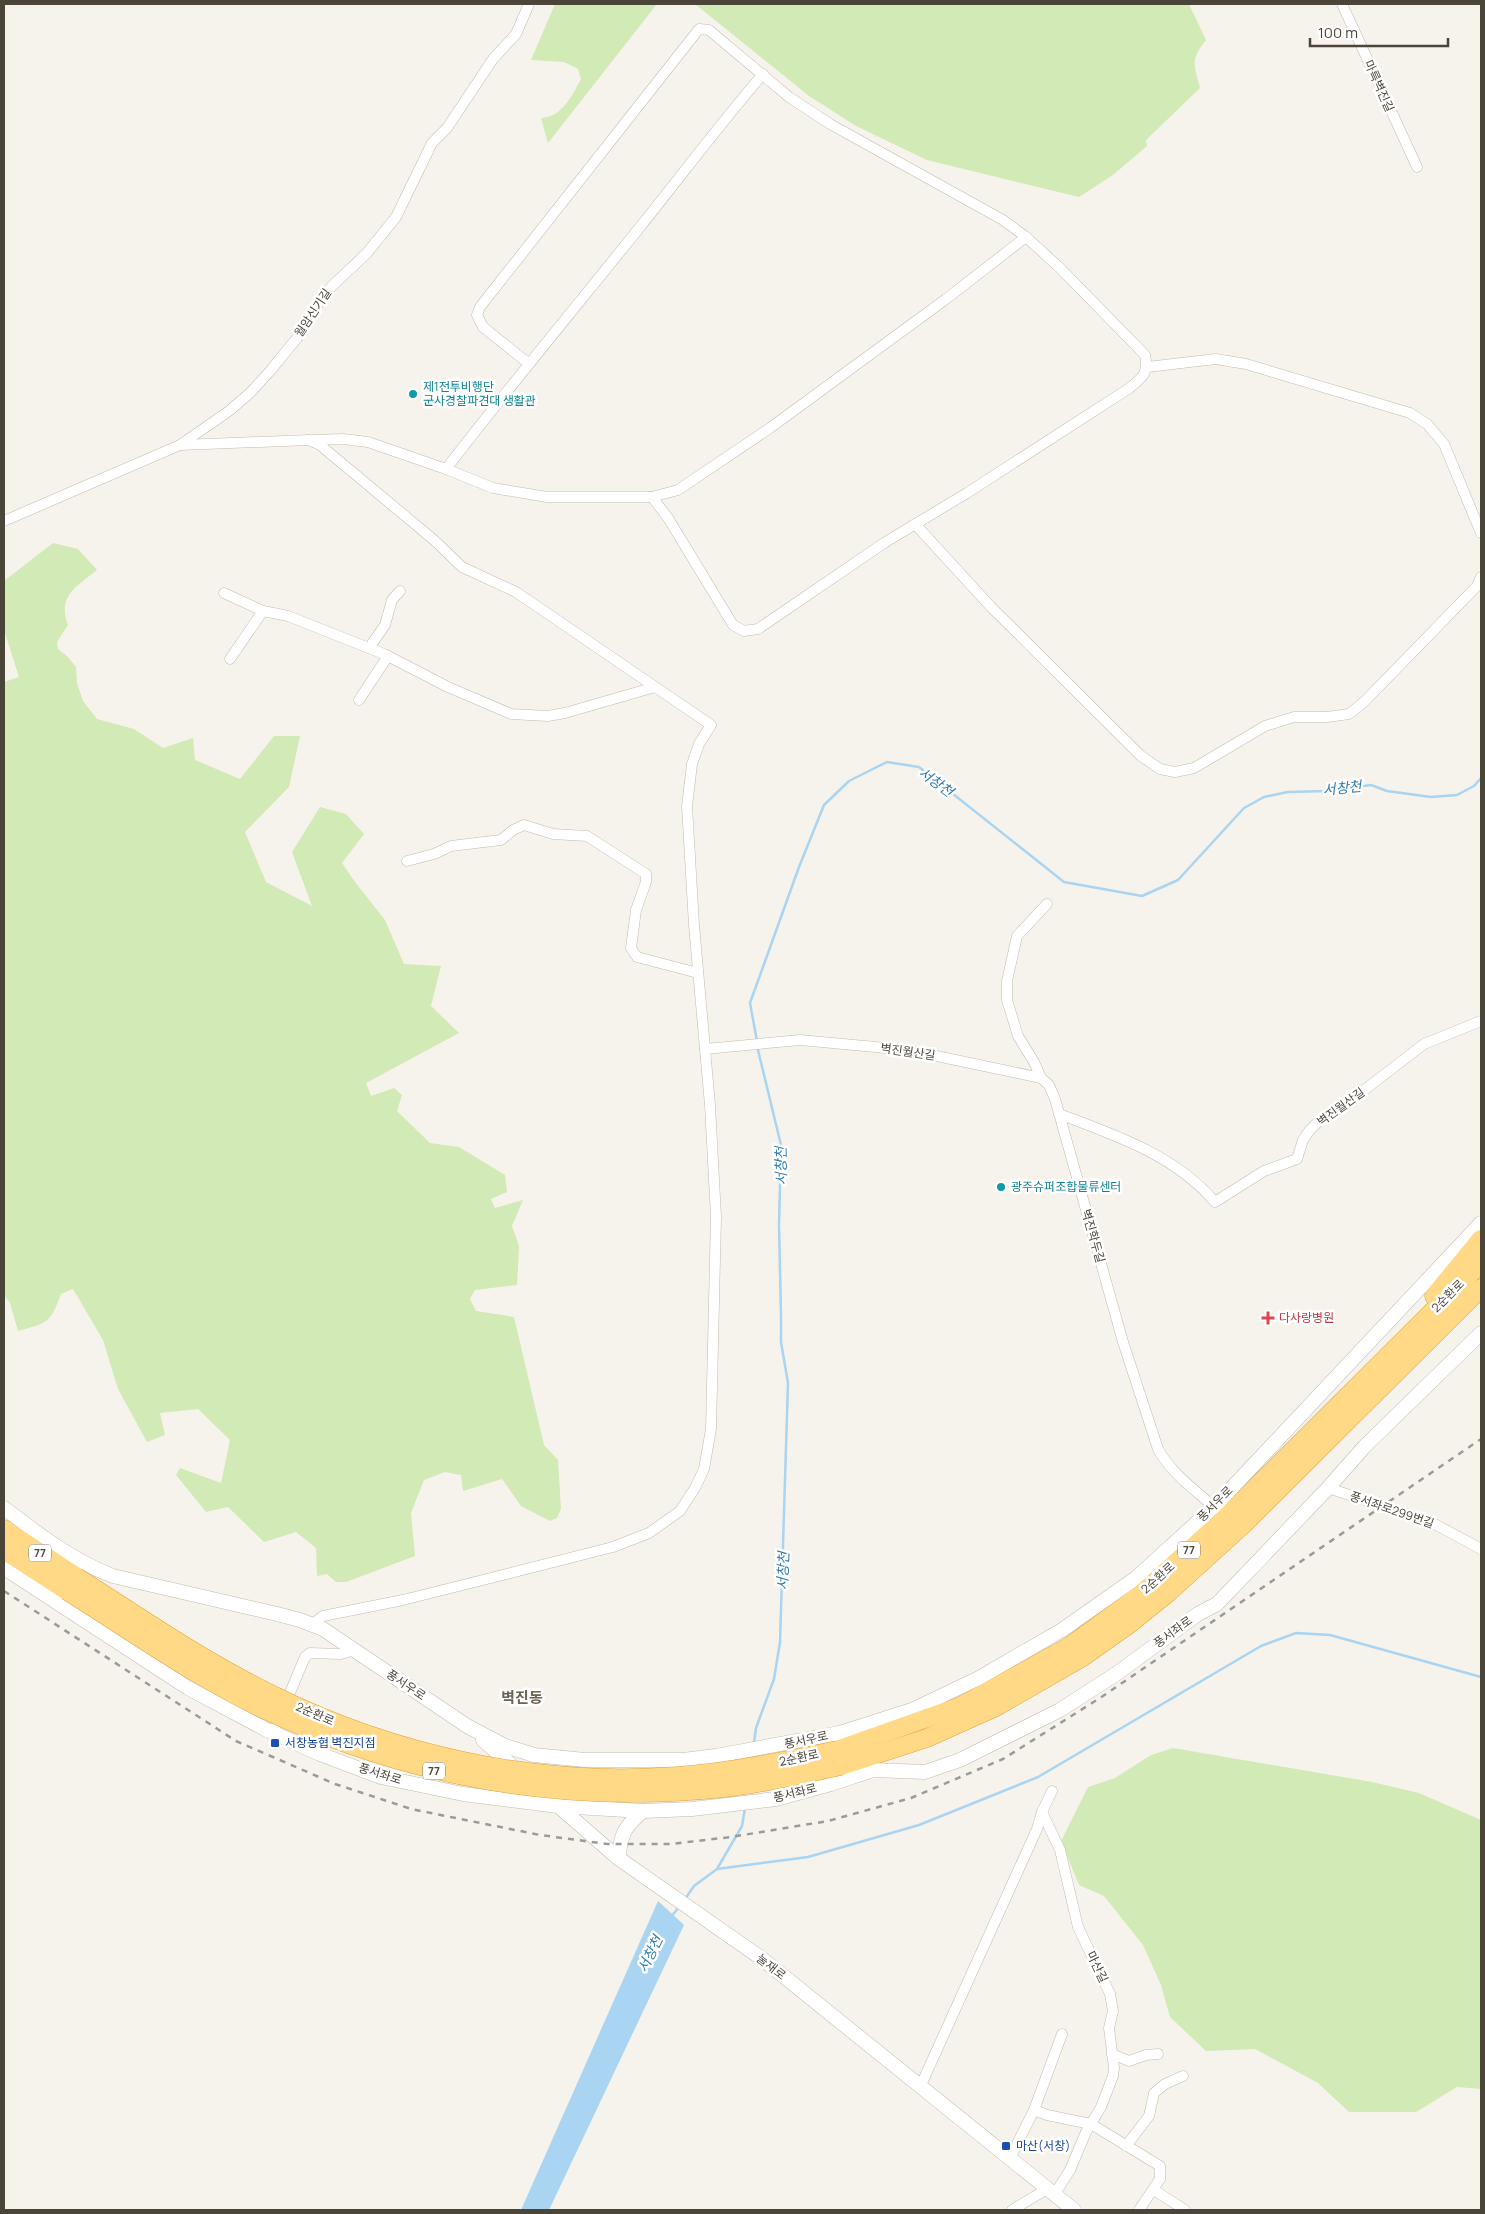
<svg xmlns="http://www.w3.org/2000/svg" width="1485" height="2214" viewBox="0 0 1485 2214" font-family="Manrope,'Noto Sans KR',sans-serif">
	<rect width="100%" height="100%" fill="#f6f3ec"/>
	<!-- green -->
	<g fill="#d2eab5">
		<path d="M555,4H657L548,143L541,118C562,117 572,96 581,79L578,69L564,62L531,60Z"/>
		<path d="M695,4H1189L1206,40C1190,60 1194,64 1200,88L1146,140L1147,146L1113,175L1079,197L927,160L856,126L809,96Z"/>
		<path d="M53,543L78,549L97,570C76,587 57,596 68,625L57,642L58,649L67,656L76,667L77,683L83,701L97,719L134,729L163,748L193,738L195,760L240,779L274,736H300L289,787L245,832L266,882L312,906L292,852L320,807L346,814L364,834L342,863L355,882L385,920L404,964L441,966L431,1006L459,1033L366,1083L371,1096L394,1088L402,1095L397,1111L430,1143L459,1147L505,1175L507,1192L491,1199L495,1208L523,1200L512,1226L519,1246L517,1285L475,1290L470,1299L476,1311L514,1317L544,1445L558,1460L561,1509L557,1518L550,1521L521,1506L502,1479L463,1491L461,1475L445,1472L424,1480L411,1513L415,1556L346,1582H336L327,1574L317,1576L316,1548L296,1532L264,1542L228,1507L206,1512L176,1475L180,1468L221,1483L230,1440L198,1409L160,1413L165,1435L147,1442L118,1389L103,1340L73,1289L61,1294C50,1323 48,1323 18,1331L10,1303L4,1295V682L19,677L4,630V581Z"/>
		<path d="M1173,1748L1372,1782L1419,1793L1481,1820V2089L1457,2087L1416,2112H1349L1318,2083L1255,2049L1206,2051L1170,2017L1161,1985L1143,1945L1104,1896L1079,1885L1061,1841L1088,1787L1115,1778L1151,1755Z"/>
	</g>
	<!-- water -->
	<path fill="#a9d4f2" d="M658,1901L684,1925L549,2210H521Z"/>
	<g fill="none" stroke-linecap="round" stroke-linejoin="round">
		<!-- stream -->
		<g stroke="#a9d4f2" stroke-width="2.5">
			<path d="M757,1041L750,1003L799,867L824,805L849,781L887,762L919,767L1064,882L1142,896L1178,880L1244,808L1264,797L1288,792L1328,791L1371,785L1387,791L1431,797L1457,795L1474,786L1481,778"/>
			<path d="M754,1743L756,1728L774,1679L780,1642L788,1383L781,1342V1315L779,1225L781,1145L757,1046"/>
			<path d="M717,1869L808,1857L919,1825L1038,1777L1261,1646L1296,1633L1330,1635L1481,1677"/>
			<path d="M685,1899L694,1886L717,1869L742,1826L745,1808"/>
			<path d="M671,1917L679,1907"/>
		</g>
		<defs>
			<g id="minor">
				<path d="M1342,4L1417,167"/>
				<path d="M528,363L483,327L477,315L480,307L699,29L709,30L789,97L830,124L1003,220L1026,237L1060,268L1145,355C1149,374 1142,378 1128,389L967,493L884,543L758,629L744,631L733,625L668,518L652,497"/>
				<path d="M1147,367L1216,359L1246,364L1410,413L1427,424L1444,444L1481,533"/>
				<path d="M313,440L343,439L368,442L446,469L493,488L547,497H652L678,490L770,428L946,299L1026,237"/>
				<path d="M180,445L309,440L320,445L434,540L462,567L516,592L711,725L699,744L692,764L687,806L694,925L710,1105L716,1217L711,1429L704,1469L695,1488L680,1511L649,1533L613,1547L471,1583L403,1600L323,1616L311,1625"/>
				<path d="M446,469C509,387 575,308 640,227C681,176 720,124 763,74"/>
				<path d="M4,521L180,445L229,411L250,393L270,371L297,338L321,299L332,286L367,253L396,217L432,143L447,128L493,59L516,34L529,4"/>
				<path d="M915,524L991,607L1141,756L1160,769L1175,772L1194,768L1265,726L1294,717H1327L1349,714L1364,702L1477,586L1481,577"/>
				<path d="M224,593L263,611L288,616L384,654L448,687L511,714L548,716L565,713L655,687"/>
				<path d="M369,648L385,625L392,600L400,591"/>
				<path d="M230,659L263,611"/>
				<path d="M359,700L388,656"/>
				<path d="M407,861L434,854L451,846L501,840L513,830L524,825L553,834L587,836L646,874V882L636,910L631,948L637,957L698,973"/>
				<path d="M1047,904L1017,936L1007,981V1000L1018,1036L1034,1062L1041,1078L1049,1085L1055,1099L1123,1342L1158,1449C1171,1473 1194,1489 1214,1507"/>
				<path d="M705,1049L800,1040L908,1050L1041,1078"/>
				<path d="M1059,1114C1115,1135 1175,1155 1215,1202L1264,1171L1297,1159L1303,1140L1309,1131L1320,1120L1337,1111L1424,1044L1481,1021"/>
				<path d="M1328,1488L1431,1522L1481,1549"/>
				<path d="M273,1733L305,1657L310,1653L341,1654L354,1650"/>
				<path d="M1042,1812L1060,1850L1078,1927L1110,1994L1113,2011L1109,2028L1114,2068L1113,2076L1101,2107L1086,2132L1070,2170L1054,2195"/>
				<path d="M1112,2054L1129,2061L1146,2055L1158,2054"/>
				<path d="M921,2085L1037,1829L1042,1812L1052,1791"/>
				<path d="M1034,2110L1047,2115L1091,2124L1160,2166V2179L1139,2210"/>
				<path d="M1126,2146L1149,2116L1154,2093L1165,2084L1183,2076"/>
				<path d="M1010,2158L1034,2110L1062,2034"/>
				<path d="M1154,2190L1185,2210"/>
				<path d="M1012,2210L1047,2189"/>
			</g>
			<g id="tertiary">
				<path d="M4,1508C38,1534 73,1561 113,1576L277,1614L300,1620L323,1629L467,1726L505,1746L534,1755L585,1760H683L716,1756L840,1733L912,1710L979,1678L1062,1630L1136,1578L1214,1507L1481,1223"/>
				<path d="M4,1568L188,1688L267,1730L320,1754L381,1777L463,1794L558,1806L643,1811L692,1809L776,1799L831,1784L873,1770L925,1772L960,1760L1060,1710L1116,1674L1198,1614L1217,1604L1328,1488L1364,1447L1481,1333"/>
				<path d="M483,1740L519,1772"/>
				<path d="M556,1804L618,1858L761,1958L1074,2210"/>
				<path d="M618,1858C622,1833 623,1828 643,1811"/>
			</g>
			<g id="trunk">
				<path d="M1434,1296L1481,1239"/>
				<path d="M4,1529L77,1577"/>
				<path d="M4,1550L67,1591"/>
				<path d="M837,1750L961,1706L1070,1646L1141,1594L1226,1517L1481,1263"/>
				<path d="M841,1766L927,1738L996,1707L1083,1657L1127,1626L1168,1593L1243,1525L1481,1288"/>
			</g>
		</defs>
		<!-- minor casing -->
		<use href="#minor" stroke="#c2bbae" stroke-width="11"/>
		<!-- tertiary casing -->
		<use href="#tertiary" stroke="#c2bbae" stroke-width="15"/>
		<!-- trunk casing -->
		<use href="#trunk" stroke="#e0a43c" stroke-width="19"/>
		<!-- minor -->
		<use href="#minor" stroke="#fff" stroke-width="10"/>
		<!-- tertiary -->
		<use href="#tertiary" stroke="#fff" stroke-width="14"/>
		<!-- trunk -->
		<use href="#trunk" stroke="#ffd985" stroke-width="18"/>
		<!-- rail -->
		<path stroke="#9a9a9a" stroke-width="2.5" stroke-dasharray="6 6" stroke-linecap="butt" d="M4,1591L236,1741L335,1784L411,1809L540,1835L607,1844H671L731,1837L828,1821L911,1798L1003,1759L1100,1698L1481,1439"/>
		<defs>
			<g id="trunk-bridge">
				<path d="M77,1577C140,1617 203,1661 271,1694C394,1755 539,1787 677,1776C731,1772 784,1761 837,1750"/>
				<path d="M67,1591C132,1632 196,1677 265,1710C409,1778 566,1805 724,1788C763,1784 802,1774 841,1766"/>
			</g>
		</defs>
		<!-- trunk-bridge casing -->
		<use href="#trunk-bridge" stroke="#e0a43c" stroke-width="19" stroke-linecap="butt"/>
		<!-- trunk-bridge -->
		<use href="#trunk-bridge" stroke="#ffd985" stroke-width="18"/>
	</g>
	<!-- markers -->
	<g fill="#0f9aa8" stroke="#fff" stroke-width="2">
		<circle cx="413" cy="394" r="5"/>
		<circle cx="1001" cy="1187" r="5"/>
	</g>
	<path fill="#e0444e" stroke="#fff" stroke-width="2" d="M1265.5 1310.5h5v5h5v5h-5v5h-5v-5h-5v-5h5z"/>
	<g fill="#1a4fb4" stroke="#fff" stroke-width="2">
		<rect x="270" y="1738" width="10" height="10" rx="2.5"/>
		<rect x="1001" y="2141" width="10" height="10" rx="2.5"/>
	</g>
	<g text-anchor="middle" stroke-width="5" stroke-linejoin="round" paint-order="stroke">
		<!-- shield labels -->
		<g fill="#fff" stroke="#817c74" stroke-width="1">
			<rect x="1178" y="1541.5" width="22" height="17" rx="4"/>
			<rect x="29" y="1544.5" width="22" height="17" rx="4"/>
			<rect x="423" y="1762.5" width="22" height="17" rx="4"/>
		</g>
		<g font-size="11" font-weight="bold" fill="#4b4439">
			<text x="1189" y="1554">77</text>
			<text x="40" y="1557">77</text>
			<text x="434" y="1775">77</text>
		</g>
		<!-- street labels -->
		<g font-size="12" fill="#4b4439" stroke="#fff">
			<text transform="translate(1379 86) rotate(66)" y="4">마륵벽진길</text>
			<text transform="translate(313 313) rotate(-56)" y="4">월암신기길</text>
			<text transform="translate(908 1052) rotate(8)" y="4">벽진월산길</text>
			<text transform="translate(1341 1107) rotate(-36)" y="4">벽진월산길</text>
			<text transform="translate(1093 1236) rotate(74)" y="4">벽진학두길</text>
			<text transform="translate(1448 1296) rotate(-45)" y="4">2순환로</text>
			<text transform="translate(1215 1504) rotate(-45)" y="4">풍서우로</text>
			<text transform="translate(1392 1510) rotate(19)" y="4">풍서좌로299번길</text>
			<text transform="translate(1158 1578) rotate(-42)" y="4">2순환로</text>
			<text transform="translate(1173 1632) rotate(-36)" y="4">풍서좌로</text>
			<text transform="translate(406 1685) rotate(34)" y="4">풍서우로</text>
			<text transform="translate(315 1714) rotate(23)" y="4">2순환로</text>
			<text transform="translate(806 1740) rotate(-12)" y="4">풍서우로</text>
			<text transform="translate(799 1758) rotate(-12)" y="4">2순환로</text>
			<text transform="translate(380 1774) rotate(17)" y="4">풍서좌로</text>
			<text transform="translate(795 1793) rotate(-14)" y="4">풍서좌로</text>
			<text transform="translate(771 1967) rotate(38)" y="4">눌재로</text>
			<text transform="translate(1097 1967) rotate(64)" y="4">마산길</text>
		</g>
		<!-- culture labels -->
		<g font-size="12" fill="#0d838f" stroke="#fff" text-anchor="start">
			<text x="423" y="391">제1전투비행단<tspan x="423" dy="14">군사경찰파견대 생활관</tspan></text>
			<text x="1011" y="1191">광주슈퍼조합물류센터</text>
		</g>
		<!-- health labels -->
		<g font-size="12" fill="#be3a42" stroke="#fff" text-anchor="start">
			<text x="1279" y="1322">다사랑병원</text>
		</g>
		<!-- transit labels -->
		<g font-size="12" fill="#164399" stroke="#fff" text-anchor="start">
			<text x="285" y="1747">서창농협 벽진지점</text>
			<text x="1016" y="2150">마산(서창)</text>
		</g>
		<!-- water labels -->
		<g font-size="14" font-style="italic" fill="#2e7ab2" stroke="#fff">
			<text transform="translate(936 782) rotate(36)" y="5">서창천</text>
			<text transform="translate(1342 788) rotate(-6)" y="5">서창천</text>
			<text transform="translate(781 1166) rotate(-91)" y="5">서창천</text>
			<text transform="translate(783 1571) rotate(-88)" y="5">서창천</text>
			<text transform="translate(650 1954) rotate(-64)" y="5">서창천</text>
		</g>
		<!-- quarter labels -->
		<g font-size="15" font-weight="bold" fill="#6e6250" stroke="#fff">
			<text x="522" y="1703">벽진동</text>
		</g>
	</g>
	<!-- border -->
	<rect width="1485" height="2214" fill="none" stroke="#4b4439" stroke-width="10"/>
	<!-- scale -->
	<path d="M1310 38v8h138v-8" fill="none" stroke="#4b4439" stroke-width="2.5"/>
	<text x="1318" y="38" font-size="15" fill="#4b4439" stroke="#ffffff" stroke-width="4" paint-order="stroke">100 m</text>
</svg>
